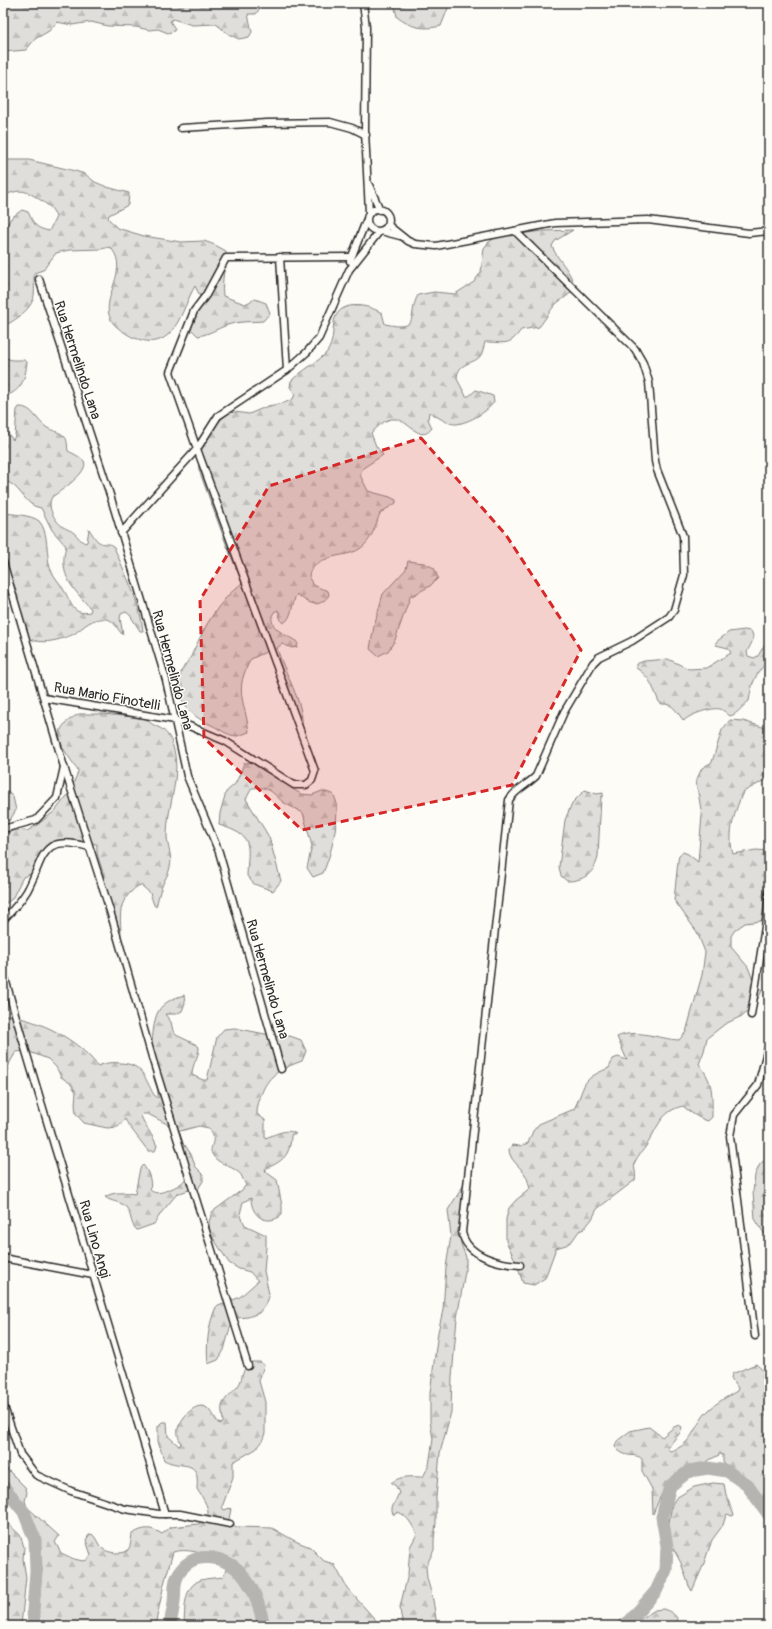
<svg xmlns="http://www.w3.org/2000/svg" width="772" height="1629" viewBox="0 0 772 1629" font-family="Pangolin,sans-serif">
	<defs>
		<pattern id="forest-firs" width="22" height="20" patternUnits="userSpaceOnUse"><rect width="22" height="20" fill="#dfdeda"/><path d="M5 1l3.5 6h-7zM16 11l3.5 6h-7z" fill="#c0bfbb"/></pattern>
	</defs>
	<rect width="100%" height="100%" fill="#fdfcf7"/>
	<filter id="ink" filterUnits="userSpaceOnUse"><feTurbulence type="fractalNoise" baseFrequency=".025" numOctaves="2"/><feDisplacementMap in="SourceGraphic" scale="8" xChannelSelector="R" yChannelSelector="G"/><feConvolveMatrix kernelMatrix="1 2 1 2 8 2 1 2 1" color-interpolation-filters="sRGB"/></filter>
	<g filter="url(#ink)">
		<!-- forest -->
		<g fill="url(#forest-firs)" stroke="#858482">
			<path d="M3,3H128L130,6L131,3H263L256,14H248L252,32L249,37L239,39L230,35L216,24L192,25L173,19L170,21L175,29L174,31L168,33L158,29L149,30L136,27L108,26L91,22L72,25L57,22L49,31L35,39L26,50L3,52Z"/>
			<path d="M394,3H450L441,26C424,30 411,28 397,17Z"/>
			<path d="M3,160H29L75,171L85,174L95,182L107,187L129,193L128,205L109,215L108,218L117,228L144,236L181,242L204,241L215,245L226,251C226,268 221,278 223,296L245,304L255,299L266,303L270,313L263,321C252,322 242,321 231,324C219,327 211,334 198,336L190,328L200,296L195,286C181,310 175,352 138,339C133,338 128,335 124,332C84,309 136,274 110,247L101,249L69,250L56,253L43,270L34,273C34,295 38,300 20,316C14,320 10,324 3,325V233L11,218L22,210L28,212C34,224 35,228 49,231L56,217C52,207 50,207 42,201C26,190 21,188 3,196Z"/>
			<path d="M573,230L555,241L552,246C556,257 565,265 570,275C580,293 566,295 556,304C550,310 545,320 539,327L521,330C509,347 505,342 485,342C484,346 483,351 481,355C475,365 457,361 457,379L466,396H469L476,390L493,396L494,402C487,412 470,422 457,424C448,425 437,416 429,412L428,419L432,428C420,445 408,419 395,419C385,418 378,427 371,433L376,446L383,455L363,468L360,475L368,491L390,497L396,500V503L380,513C376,524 372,540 361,548C350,556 336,554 324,560C315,563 304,573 312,583C315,587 323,589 328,591L329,595C319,610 307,603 297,594C291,603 293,619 283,623L281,621L278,610L274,612C265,627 286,635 296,641L298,644L297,647L292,648L282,644L277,648C283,670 305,705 302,726L270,650L251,659C233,691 245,700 249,732C245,733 240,736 237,736C227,736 217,727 209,724C189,715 175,699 180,676C182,666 190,661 193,652C206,624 218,602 242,583L225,541L199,470L198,457L209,434L218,422L229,413L235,412L249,414L268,406L284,403L293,399L295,394L290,387L291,381C300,372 322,359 327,352C334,341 332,334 334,322C338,299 367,304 382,313L385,324C422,332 407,315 418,295L434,292L455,294L474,282L481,272L484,248L488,243L493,239L503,236L543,231Z"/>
			<path d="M3,357L12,360H24L27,362C25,380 22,391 3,397Z"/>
			<path d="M19,407C32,406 37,421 46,427C51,431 59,431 64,436C68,439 67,446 68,451C72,453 81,457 84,461C90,472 60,491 52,497C46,507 55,521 63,527C66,529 71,530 74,533C78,536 80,541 85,543L87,542L89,529C96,539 97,545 110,544L114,547C124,572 141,604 143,631H140L130,615L126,612L121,614L120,618L123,635C117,630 115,620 106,619C92,617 84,627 74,634C70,636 64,638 60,639C50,642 36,644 27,637C14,626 19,602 15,587C11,576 5,565 3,553C1,540 3,526 3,513C12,514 32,515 39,521C49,531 46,556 50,568C54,578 62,585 66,594C73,607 74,615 90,612L91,609C73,588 58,576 66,546L52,530L41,508C23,506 21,483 3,481V427L13,440L15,436L17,410Z"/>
			<path d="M408,561L424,563L434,568L438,578L430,586L410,597L395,640L388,651L378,656L370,649L374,626L383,594L406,569Z"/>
			<path d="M744,630L751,631C756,639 750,645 747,652L748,656L754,658L758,656L769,637V660C755,674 752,682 749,701C742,706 738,714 730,716C727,714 724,710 720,709C712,707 688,715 684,721C677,713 674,703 662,704L659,702C653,688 650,676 636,668V664L644,661L668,659L689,669L706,668L731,653L728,648L716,645V642L729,632Z"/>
			<path d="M79,714H102L146,718C153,729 165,724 172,743C183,775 167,804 167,836C167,846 173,858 170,867C169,874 164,880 162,886C159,893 158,900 156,907L154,905L150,893L141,885C137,886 135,888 131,892C117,905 121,918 121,936C115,930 109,924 106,916C103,904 105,893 104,881C104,868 95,857 97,844L76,843L52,844L42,865L33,873L23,877L12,899L3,905V835L15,830L27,831L37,825L55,811L70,792L78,772V770C62,747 46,731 79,714Z"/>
			<path d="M730,720L743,721L769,729V778L743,792C735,811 727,833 733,854L756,850L769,851V909L764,915L761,921L745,923L735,930L731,936V947L748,967L755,985L761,988L762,991L756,1002L744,1015L725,1024L707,1038L704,1051L699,1064C714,1083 712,1094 712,1117L708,1121C698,1118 691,1113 683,1106C660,1111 657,1130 646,1146C643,1151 637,1156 635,1162C633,1168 637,1174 635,1180L597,1209L592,1219L584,1229L579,1231L572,1241L566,1245L556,1248L545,1278L534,1285L523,1283L516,1262L506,1241V1219L509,1208L516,1200L530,1189C529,1185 528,1180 526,1176C521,1166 508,1160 509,1148L512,1145L521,1146L528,1143L533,1131L539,1124L574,1109C587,1084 579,1080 609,1068L613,1059L618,1057L627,1060L617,1037C636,1028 659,1039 679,1040L686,1032L702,975L705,952L697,932L674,900L678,861L679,855L683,852L688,854L698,862L702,815L696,781L702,768L712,762L722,730Z"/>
			<path d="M254,762L276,770L291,788L301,794L312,795L322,791L333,794C335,798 337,802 337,806C337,828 332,852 323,873L313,877L307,868L312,846L303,813C296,809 289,806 283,802C271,792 270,786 252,788L246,799L269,837L281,881L273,891L254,884L247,876C248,844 255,836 219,825L220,813L226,792L235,784L240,774L244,763Z"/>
			<path d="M3,787L13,797L16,810L10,820L3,822Z"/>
			<path d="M585,790L597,794L603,793V796L601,797L598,856C595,873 584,881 567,881L561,876L559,867L565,820L572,803Z"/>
			<path d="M184,995L185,1003L182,1011L176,1014H165L171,1022L173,1031L176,1035L195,1044L199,1047C199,1058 192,1063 192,1075L203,1080H207L217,1037L224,1029L235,1028L280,1037L290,1036L301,1040L306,1051L302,1061C280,1069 267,1075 260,1098C258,1104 257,1108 257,1114L265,1120V1138C275,1135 287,1127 296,1134H292L291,1136C290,1156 283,1161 265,1169L266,1172L277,1180L282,1206V1215C267,1227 251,1216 251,1198L243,1202L240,1214L245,1225L266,1235V1247L264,1271L269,1294L265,1305L259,1313L248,1317L236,1318L230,1328L224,1350L218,1360L208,1364C206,1345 208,1325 216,1307L240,1297L258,1281L250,1272L239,1269L229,1263L210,1233L209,1222L212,1212L242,1190L246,1185C243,1181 242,1174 238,1172C230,1165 217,1164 212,1154C208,1146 219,1141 209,1128L199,1126L180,1131L148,1114H143L141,1116C145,1127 153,1135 157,1146L155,1151H148C144,1145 126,1123 125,1119L118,1127L107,1128L84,1123L76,1114L75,1104L76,1092L70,1083L61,1077L56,1067L48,1059L27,1051L16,1052L10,1062L3,1082V1016L7,1015C41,1021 76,1038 98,1066C104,1063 112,1062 120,1063C143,1064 144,1077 154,1095L158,1098C159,1089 154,1082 153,1074C150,1062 152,1022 158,1012C163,1002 174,998 184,995Z"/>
			<path d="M185,1145L192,1156L195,1166L203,1174V1181L198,1189L189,1190L177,1194L161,1213L154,1224L137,1230C130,1225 132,1214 126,1207C120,1201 111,1202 105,1197C114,1191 125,1193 135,1194L140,1168L143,1165C149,1172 152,1182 150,1190C156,1195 162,1192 168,1190C200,1178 180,1169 185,1145Z"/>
			<path d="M769,1157V1241L755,1219L753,1192L755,1175L760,1164Z"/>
			<path d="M465,1183V1191L470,1204L464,1218L461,1234V1244L466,1257V1266L457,1318L452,1377L451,1412L440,1453L436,1497V1523L434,1539V1550L426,1566L427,1578L433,1600L437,1625L404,1626L401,1616L400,1607L408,1574L410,1547L417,1534C412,1525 408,1516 398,1512L394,1515L392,1512V1508L399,1493L396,1486L391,1483C401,1475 411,1477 423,1477L429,1465L433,1439L430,1421V1393L438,1332L443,1310L446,1267L451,1236L448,1210Z"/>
			<path d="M252,1362H260L264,1365L259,1381L265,1402V1433L262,1442L256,1449L233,1462V1477L222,1507L224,1510L230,1508L231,1509L228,1524L237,1527L272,1528L295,1541L310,1547L324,1561L334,1564L347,1588L381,1626H184C185,1609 183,1586 201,1580C208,1578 216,1578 223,1577L227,1566C210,1556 192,1547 173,1552L164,1584L155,1626H37L42,1570L40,1551L7,1491L3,1486V1465L25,1487L27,1492L25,1501L27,1507L59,1536L55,1542L61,1553L74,1559L83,1561L87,1560L91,1555L86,1540L89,1535L92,1534C97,1538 98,1546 103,1549C108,1553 124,1555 128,1550C131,1546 131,1539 132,1534C144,1527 151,1527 162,1534L171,1527L198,1524L207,1520C211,1508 203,1499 197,1489C200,1457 183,1470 164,1460L158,1442V1426L162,1422H167L168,1436L179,1446L181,1444C179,1439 177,1434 178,1429C180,1419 196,1400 207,1408C211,1411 215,1419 218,1423L222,1424L223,1422C223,1417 221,1411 222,1406C224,1398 233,1393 238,1386C245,1376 238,1373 252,1362Z"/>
			<path d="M756,1364L769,1376V1519L756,1504L748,1487L726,1466L723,1462V1455L721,1454L709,1460L693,1477H690L681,1471C666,1479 659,1500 653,1514L652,1489L642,1471V1459C635,1452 626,1460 615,1447L617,1441L630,1431L649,1427L662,1437L674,1427L679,1425L682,1427L680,1433L667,1448L670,1451C694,1445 693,1425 709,1410C717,1402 727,1397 737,1391L738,1388L731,1378L732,1374Z"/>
			<path d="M713,1483L724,1484L726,1495L734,1515L732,1516L727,1514L726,1515L723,1525L712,1540L703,1566L692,1591L689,1586L681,1563L668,1539V1529L672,1504L676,1498L694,1487Z"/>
			<path d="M3,1519L20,1535L24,1547L23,1559L26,1577L21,1626H3Z"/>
			<path d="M663,1609C673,1612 678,1616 679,1626H629L655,1610Z"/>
		</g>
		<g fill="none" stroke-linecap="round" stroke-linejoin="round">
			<!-- river -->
			<g stroke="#b5b4b1" stroke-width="13">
				<path d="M3,1486L24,1512L35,1540L36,1571L33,1610L34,1626"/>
				<path d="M170,1626C171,1618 173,1610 174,1602C175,1595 174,1587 176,1580C187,1547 229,1554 245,1578C256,1592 260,1609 264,1626"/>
				<path d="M623,1626L630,1621L656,1591L666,1570L667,1546L662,1517L670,1486L689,1471L708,1468L727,1471L747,1485L769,1515"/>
			</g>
			<defs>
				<g id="minor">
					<path d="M363,3L366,27L365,131L369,213"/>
					<path d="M181,128L267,123L330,122L352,128L366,135"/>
					<path d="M369,185L380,210"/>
					<circle cx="378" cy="220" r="11"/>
					<path d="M388,225L408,241L415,244L436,246L555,223L648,220L749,233L769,231"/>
					<path d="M381,231L400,236"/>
					<path d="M515,231L635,349L643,363L649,382L655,461L657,470L683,536L684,575L674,610L669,617L632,641L599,657L593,663L564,712L536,776C527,785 516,789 509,800L462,1232C466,1256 499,1264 520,1265"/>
					<path d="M350,261L366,221"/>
					<path d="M39,279L110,495L166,680L187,776L219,852L281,1069"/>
					<path d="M287,370L307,352L319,338L349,270L379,232"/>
					<path d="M121,533L197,449L218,416L287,370L280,257"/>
					<path d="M3,562L64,767L57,798L36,820L3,829"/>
					<path d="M44,698L175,720L225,741L294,785H306L312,780L315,771L197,449L170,372L194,311L206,295L226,258L351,257"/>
					<path d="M64,767L110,911L154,1064L248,1366"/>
					<path d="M3,920C11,912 21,901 27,891C45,858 39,833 89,847"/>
					<path d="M3,971C24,1048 48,1124 71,1201C103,1305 133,1410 165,1514"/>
					<path d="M751,1015L767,914L769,890"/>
					<path d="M3,1258L93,1275"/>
					<path d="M755,1336L730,1136L734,1115L758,1085L769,1044"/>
					<path d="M3,1404L20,1454L36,1475L71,1491L125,1509L159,1514H180L230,1524"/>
				</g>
			</defs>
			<!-- minor casing -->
			<use href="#minor" stroke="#2b2b2b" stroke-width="9"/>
			<!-- minor -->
			<use href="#minor" stroke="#fdfcf7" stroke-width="6"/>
		</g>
	</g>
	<!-- marked area -->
	<path fill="#d62828" fill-opacity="0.2" stroke="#d62828" stroke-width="3" stroke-dasharray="8 5" stroke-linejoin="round" d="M421,438L506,535L581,650L512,785L302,830L204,738L200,600L269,486Z"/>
	<g text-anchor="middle" stroke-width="3" stroke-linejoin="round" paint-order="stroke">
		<!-- street labels -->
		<g font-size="14" fill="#2b2b2b" stroke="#fdfcf7">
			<text transform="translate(78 360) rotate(72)" y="5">Rua Hermelindo Lana</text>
			<text transform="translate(173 670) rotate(75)" y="5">Rua Hermelindo Lana</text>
			<text transform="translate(107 696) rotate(10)" y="5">Rua Mario Finotelli</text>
			<text transform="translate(268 979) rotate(74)" y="5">Rua Hermelindo Lana</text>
			<text transform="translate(95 1239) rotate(74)" y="5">Rua Lino Angi</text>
		</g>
	</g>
	<!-- margin -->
	<rect width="772" height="1629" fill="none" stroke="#fdfcf7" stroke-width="16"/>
	<rect x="8" y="8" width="756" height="1613" fill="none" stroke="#2b2b2b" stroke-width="1.5" filter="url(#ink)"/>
</svg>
